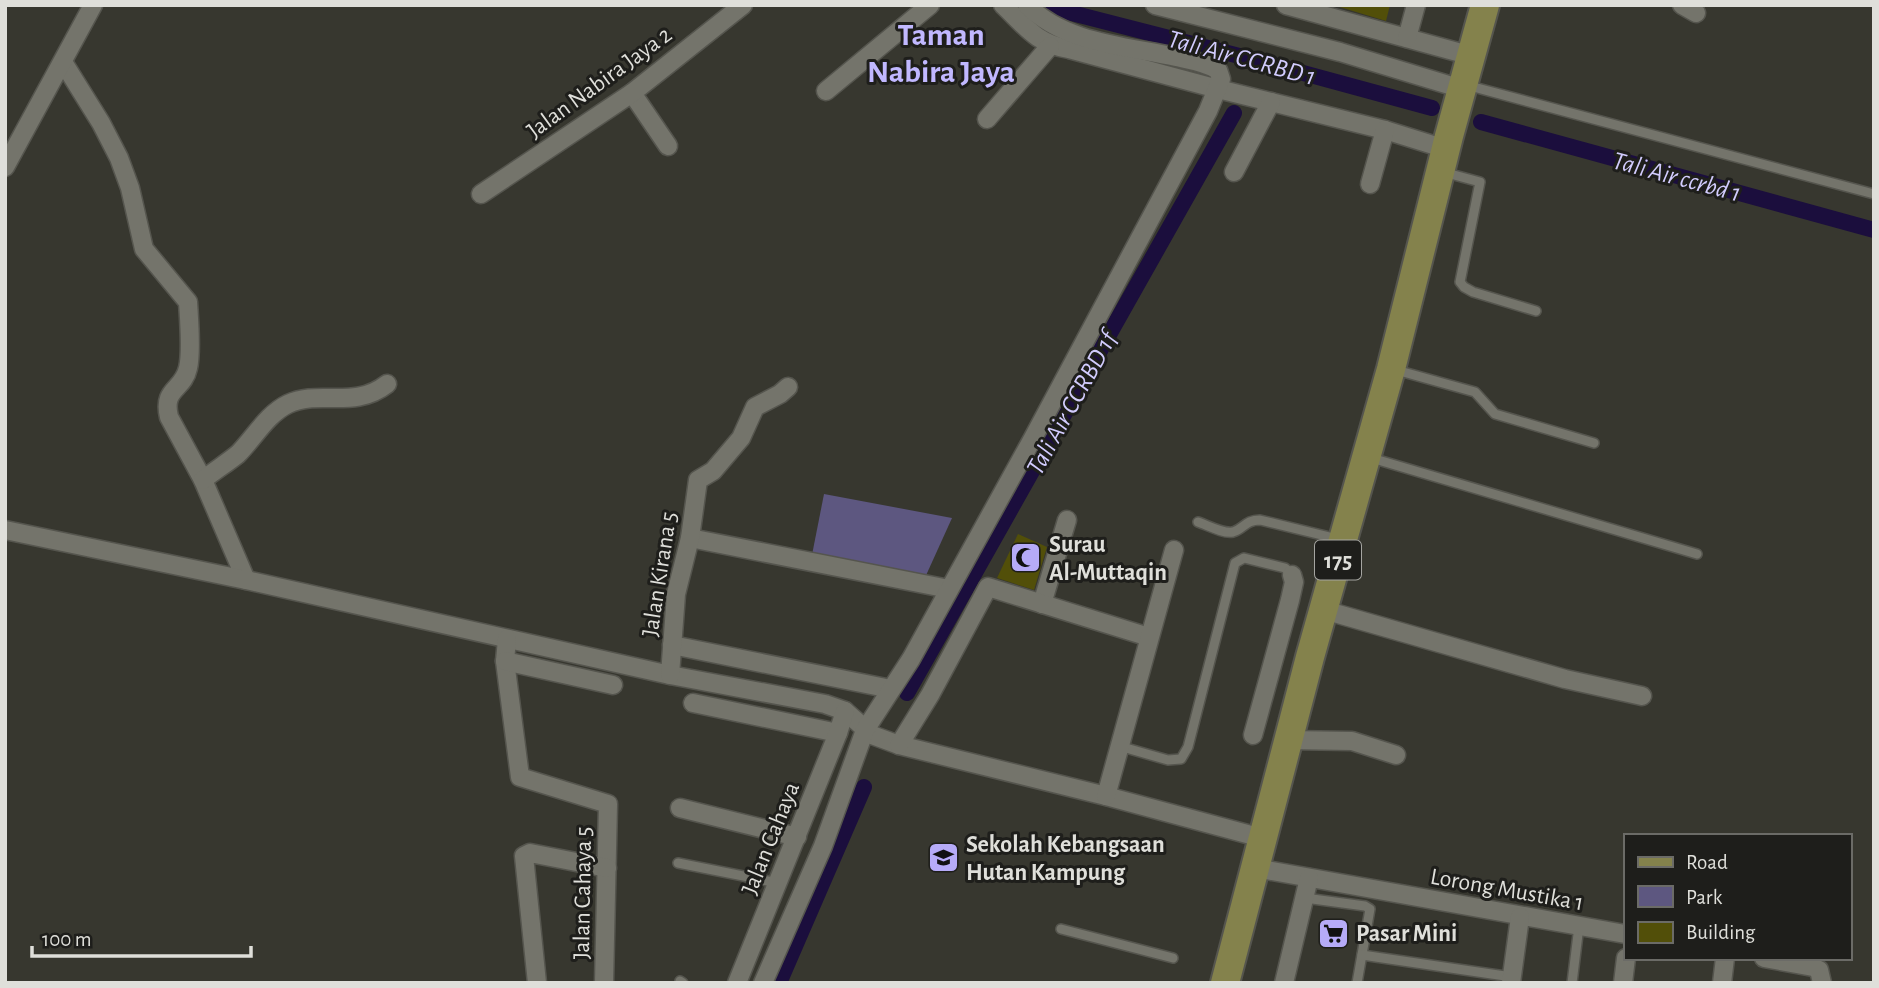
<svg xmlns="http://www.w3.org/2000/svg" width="1879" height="988" viewBox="0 0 1879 988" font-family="'Alegreya Sans',sans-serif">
	<rect width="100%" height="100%" fill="#37372f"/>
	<!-- green -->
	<path fill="#5d5780" d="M824,494L952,518L923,582L811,560Z"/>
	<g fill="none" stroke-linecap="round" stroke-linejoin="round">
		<!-- canal -->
		<g stroke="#1b0e3d" stroke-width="16">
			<path d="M1052,5L1056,9L1255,60L1432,108"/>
			<path d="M1481,122L1874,230"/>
			<path d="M907,693L1234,113"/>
			<path d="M779,983L864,787"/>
		</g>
	</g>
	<!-- building -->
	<g fill="#524f09">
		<path d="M1333,5H1390L1386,21Z"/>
		<path d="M1018,534L1047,547L1034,590L997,578Z"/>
	</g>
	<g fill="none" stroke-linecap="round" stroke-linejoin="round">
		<defs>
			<g id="lane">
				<path d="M1466,85L1874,194"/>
				<path d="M1443,172L1480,182L1460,282L1464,287L1473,292L1536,311"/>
				<path d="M1396,370L1475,392L1495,414L1594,443"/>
				<path d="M1368,457L1697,554"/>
				<path d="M1198,522C1207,525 1223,534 1233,532C1244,529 1245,520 1260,520L1338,539"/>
				<path d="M1119,746L1168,760L1181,759L1188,747L1235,563L1244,558L1285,568L1292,575"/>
				<path d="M678,863L778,883"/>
				<path d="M1305,898L1365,906L1370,909L1357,983"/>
				<path d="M1061,929L1173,958"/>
				<path d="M1362,955L1512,977"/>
				<path d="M680,981L683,983"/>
				<path d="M1572,983L1579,926"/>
			</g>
			<g id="street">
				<path d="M1003,5C1026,27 1037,44 1069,49L1218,89L1385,130L1446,149"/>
				<path d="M1155,5L1340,52L1462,89"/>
				<path d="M1286,5L1472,56"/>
				<path d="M1682,5L1696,13"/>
				<path d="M1407,38L1416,5"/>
				<path d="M63,62L101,123L119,158L130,188L144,249L188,302C189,319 192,352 188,368C183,391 162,388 169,417L203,480L246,580"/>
				<path d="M826,91L930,5"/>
				<path d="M632,93L668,146"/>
				<path d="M987,119L1050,46"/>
				<path d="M5,167L93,5"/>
				<path d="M1234,172L1271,102"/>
				<path d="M1370,184L1385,130"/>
				<path d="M481,194L632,93L743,5"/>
				<path d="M203,480C214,471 227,463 238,454C254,438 267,414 288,404C319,389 354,410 387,384"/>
				<path d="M5,530L246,580L670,675L825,704L845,711L872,735L899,745L1106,796L1262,838"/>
				<path d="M690,538L949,589"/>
				<path d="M1042,604L1067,520"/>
				<path d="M1324,610L1565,679L1642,696"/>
				<path d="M507,639L505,661L520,777L608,804L604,983"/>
				<path d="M672,645L891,689"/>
				<path d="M505,661L613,685"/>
				<path d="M670,675L676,594L690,538L698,480L713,471L741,438L755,407L780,394L788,387"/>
				<path d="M693,703L838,733"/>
				<path d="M1253,735L1290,600L1294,582L1292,575"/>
				<path d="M1288,740L1352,741L1396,755"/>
				<path d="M899,745L930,695L988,587L1149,637"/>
				<path d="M1106,796L1174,550"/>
				<path d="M680,808L797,837"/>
				<path d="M1255,868L1625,934"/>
				<path d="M1764,958L1813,967L1819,970L1822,983"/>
				<path d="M537,983L524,856L530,853L607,868"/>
				<path d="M737,983L838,733L845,711"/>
				<path d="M763,983L823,846L865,730L911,659L1033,438L1208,111L1221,79L1218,70C1205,62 1190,60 1176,57C1126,46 1064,43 1027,5"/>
				<path d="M1284,983L1309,878"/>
				<path d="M1511,983L1520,917"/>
				<path d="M1623,983L1626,958"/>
				<path d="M1722,983L1725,958"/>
			</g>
			<path id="primary" d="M1225,983L1310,657L1391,369L1449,136L1485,5"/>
		</defs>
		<!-- lane casing -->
		<use href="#lane" stroke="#55554e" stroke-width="12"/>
		<!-- street casing -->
		<use href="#street" stroke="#55554e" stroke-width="21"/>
		<!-- primary casing -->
		<use href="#primary" stroke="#55554e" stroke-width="32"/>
		<!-- lane -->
		<use href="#lane" stroke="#74746b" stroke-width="9"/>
		<!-- street -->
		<use href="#street" stroke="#74746b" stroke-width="18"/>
		<!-- primary -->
		<use href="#primary" stroke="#84824c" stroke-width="28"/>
	</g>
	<!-- icons -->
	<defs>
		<symbol id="mosque-square" viewBox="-11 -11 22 22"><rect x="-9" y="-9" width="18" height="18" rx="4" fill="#b6abf8" stroke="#1e1e1b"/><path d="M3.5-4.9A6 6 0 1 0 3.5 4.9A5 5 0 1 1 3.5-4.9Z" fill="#111"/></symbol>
		<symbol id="school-square" viewBox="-11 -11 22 22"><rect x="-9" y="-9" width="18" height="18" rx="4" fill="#b6abf8" stroke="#1e1e1b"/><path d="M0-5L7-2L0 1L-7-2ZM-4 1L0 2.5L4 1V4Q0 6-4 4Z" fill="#111"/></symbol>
		<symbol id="supermarket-square" viewBox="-11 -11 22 22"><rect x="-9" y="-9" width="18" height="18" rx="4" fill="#b6abf8" stroke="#1e1e1b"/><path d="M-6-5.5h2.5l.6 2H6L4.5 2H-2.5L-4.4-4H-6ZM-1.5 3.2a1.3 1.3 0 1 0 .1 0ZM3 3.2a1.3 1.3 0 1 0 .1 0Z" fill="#111"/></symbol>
	</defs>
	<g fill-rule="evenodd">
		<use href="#mosque-square" x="1008" y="540" width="35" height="35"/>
		<use href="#school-square" x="926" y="840" width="35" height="35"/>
		<use href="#supermarket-square" x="1316" y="916" width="35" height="35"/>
	</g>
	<g text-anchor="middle" stroke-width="6" stroke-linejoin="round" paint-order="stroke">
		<!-- shield labels -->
		<rect fill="#1e1e1b" stroke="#a5a5a1" stroke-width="2" x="1315" y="540.5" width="46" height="39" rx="5"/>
		<g font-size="23" font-weight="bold" fill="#dfdfda">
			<text x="1338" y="568">175</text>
		</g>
		<!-- street labels -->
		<g font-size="24" fill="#dfdfda" stroke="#1e1e1b">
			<text transform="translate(599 82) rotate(-36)" y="8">Jalan Nabira Jaya 2</text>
			<text transform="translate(659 574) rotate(-81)" y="8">Jalan Kirana 5</text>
			<text transform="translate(770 838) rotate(-68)" y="8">Jalan Cahaya</text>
			<text transform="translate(1507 889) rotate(10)" y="8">Lorong Mustika 1</text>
			<text transform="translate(582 893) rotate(-89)" y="8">Jalan Cahaya 5</text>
		</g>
		<!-- poi labels -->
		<g font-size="24" font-weight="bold" fill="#dfdfda" stroke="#1e1e1b" text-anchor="start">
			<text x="1049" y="552">Surau<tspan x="1049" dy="28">Al-Muttaqin</tspan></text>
			<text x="966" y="852">Sekolah Kebangsaan<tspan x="966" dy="28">Hutan Kampung</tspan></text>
			<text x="1356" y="941">Pasar Mini</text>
		</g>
		<!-- water labels -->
		<g font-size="26" font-style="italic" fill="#d2ccfe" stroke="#1e1e1b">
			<text transform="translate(1242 57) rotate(15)" y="9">Tali Air CCRBD 1</text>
			<text transform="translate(1677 176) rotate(15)" y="9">Tali Air ccrbd 1</text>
			<text transform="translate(1071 403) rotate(-61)" y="9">Tali Air CCRBD 1f</text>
		</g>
		<!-- district labels -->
		<g font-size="32" font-weight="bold" fill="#c1b8ff" stroke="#1e1e1b">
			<text x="941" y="45">Taman<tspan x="941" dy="37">Nabira Jaya</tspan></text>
		</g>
	</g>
	<!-- border -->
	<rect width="1879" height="988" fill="none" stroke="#dfdfda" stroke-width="14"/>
	<!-- legend -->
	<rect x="1624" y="834" width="228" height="126" fill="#1e1e1b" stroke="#6b6b67" stroke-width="2"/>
	<rect x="1638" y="857" width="35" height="10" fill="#84824c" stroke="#6b6b67" stroke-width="2"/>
	<text x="1686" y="869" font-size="21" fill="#dfdfda">Road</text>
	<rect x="1638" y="886" width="35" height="21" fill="#5d5780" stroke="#6b6b67" stroke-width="2"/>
	<text x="1686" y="904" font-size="21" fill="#dfdfda">Park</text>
	<rect x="1638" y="922" width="35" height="21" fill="#524f09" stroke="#6b6b67" stroke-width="2"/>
	<text x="1686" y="939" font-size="21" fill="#dfdfda">Building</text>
	<!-- scale -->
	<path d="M32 946v10h219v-10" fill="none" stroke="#dfdfda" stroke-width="3.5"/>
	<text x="42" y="946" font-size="21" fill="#dfdfda" stroke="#1e1e1b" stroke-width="5" paint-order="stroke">100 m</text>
</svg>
